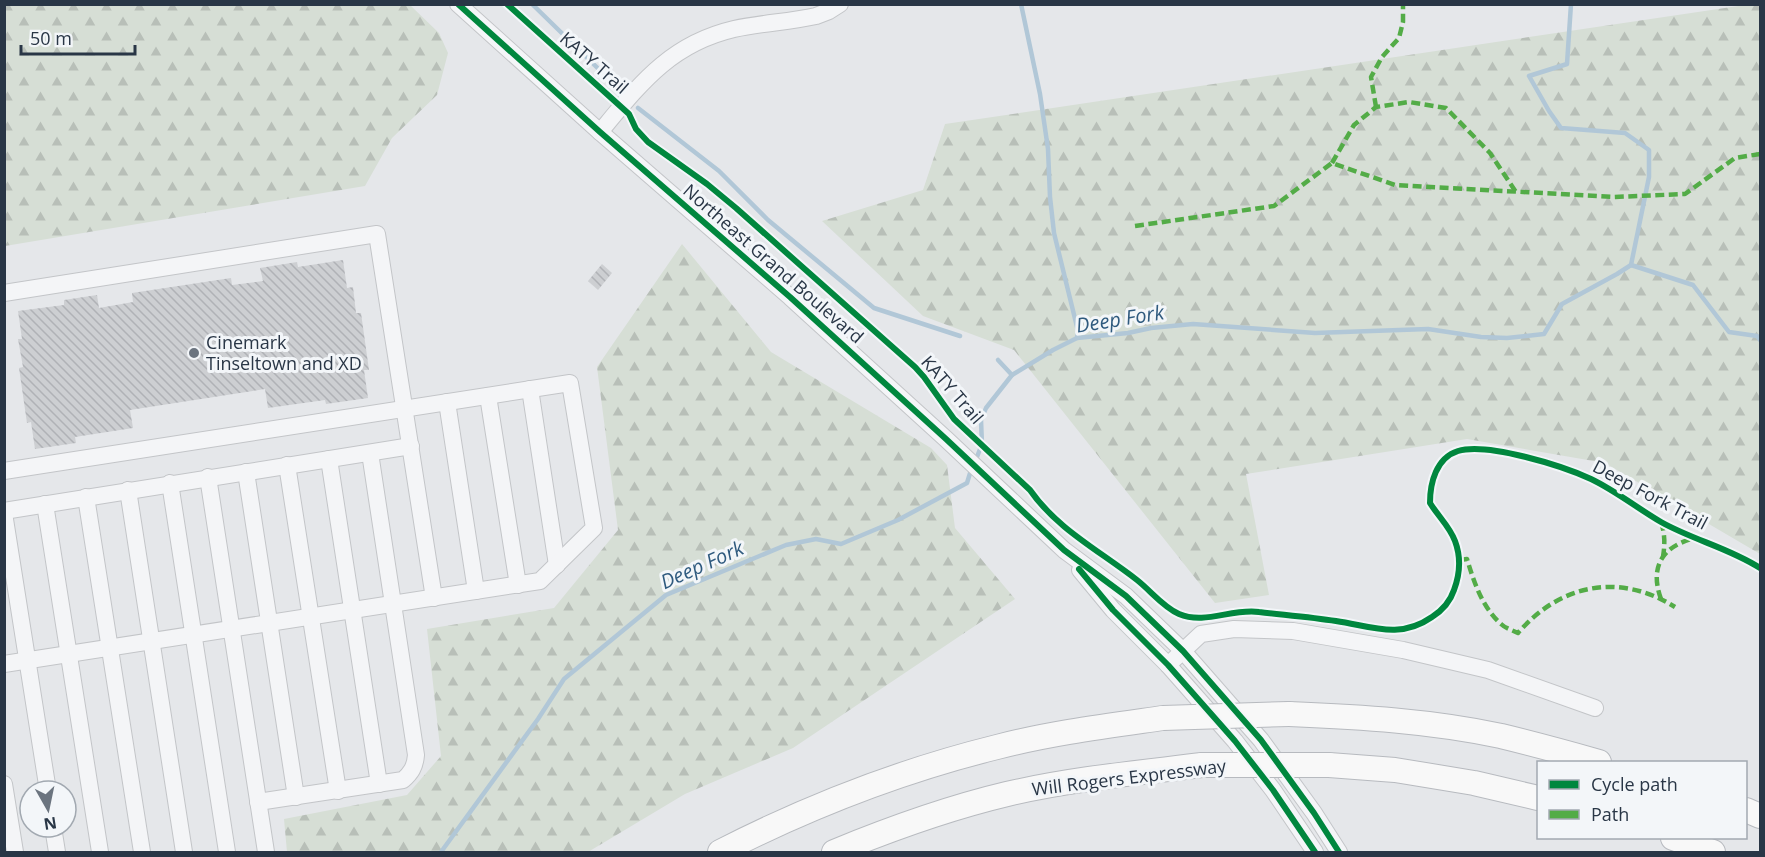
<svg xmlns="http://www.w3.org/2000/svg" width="1765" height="857" viewBox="0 0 1765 857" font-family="'Open Sans',sans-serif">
	<defs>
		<pattern id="forest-firs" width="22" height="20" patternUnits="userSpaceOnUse" patternTransform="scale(1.5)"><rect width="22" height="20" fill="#d6ded5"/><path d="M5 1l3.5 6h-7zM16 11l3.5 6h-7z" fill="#b8bfb8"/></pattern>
		<pattern id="building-back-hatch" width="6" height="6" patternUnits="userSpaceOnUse" patternTransform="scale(1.5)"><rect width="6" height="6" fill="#cdcfd2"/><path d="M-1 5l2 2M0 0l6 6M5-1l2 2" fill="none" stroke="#b0b2b6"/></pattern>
	</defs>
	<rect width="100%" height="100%" fill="#e5e7ea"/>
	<!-- forest -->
	<g fill="url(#forest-firs)">
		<path d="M5,4L410,5L439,33L448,53L437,95L392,138L365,186L5,246Z"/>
		<path d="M1745,5H1760V554L1605,463L1467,439L1246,474L1269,595L1215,603L1014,350L923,316L822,221L923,190L945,124Z"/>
		<path d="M682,244L771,352L931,448L947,465L955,528L1015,599L793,748L685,794L588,852H287L284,819L407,795L441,756L427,629L554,608L618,530L597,367Z"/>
	</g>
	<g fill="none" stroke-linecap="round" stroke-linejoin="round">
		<!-- stream -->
		<g stroke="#b1c7d7" stroke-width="4.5">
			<path d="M532,4L616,86"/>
			<path d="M1021,4L1040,94L1048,149L1050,197L1054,233L1078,331L1077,338"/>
			<path d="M1571,4L1567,64L1529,76L1549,111L1561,128L1625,133L1649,150V177L1631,265"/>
			<path d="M638,108L719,171L768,220L874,308L960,336"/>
			<path d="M1631,265L1693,285L1729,332L1757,336L1760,340"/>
			<path d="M998,360L1012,375"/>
			<path d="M975,462L982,444L981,420L986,408L1012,375L1053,350L1077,338L1128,333L1151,328L1193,324L1315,333L1428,329L1481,337L1507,338L1544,334L1562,304L1617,274L1631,265"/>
			<path d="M441,852L538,719L564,679L666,595L786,545L816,539L841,544L898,520L967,483L971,470"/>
		</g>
	</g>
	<!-- building -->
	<g fill="url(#building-back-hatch)">
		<path d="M343,260L347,288L353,287L356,313H361L369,370H364L368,398L326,404L325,400L268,408L265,389L130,410L133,428L75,437L76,443L35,449L31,422L27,423L19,368L23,367L18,339H22L18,311L64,305V300L97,295L99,308L133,302L132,293L231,278L232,285L263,281L260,268L297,262L298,267Z"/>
		<path d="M602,264L612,273L598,290L588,281Z"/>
	</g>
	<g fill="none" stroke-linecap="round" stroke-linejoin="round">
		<defs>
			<g id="minor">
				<path d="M458,4L600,132L790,297L946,439L1064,550L1126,596L1183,651L1261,740L1314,813L1339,852"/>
				<path d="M600,132C640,84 670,44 734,29C761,23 789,22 816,16L829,11L840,4"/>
				<path d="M4,293L377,234L434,598"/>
				<path d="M530,389L557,565"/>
				<path d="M488,396L518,585"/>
				<path d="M447,402L476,591"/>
				<path d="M329,459L379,784"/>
				<path d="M287,465L338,791"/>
				<path d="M4,471L570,383L594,528L540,581L4,664"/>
				<path d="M246,472L296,797"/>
				<path d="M208,477L266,852"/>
				<path d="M170,483L227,852"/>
				<path d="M128,490L184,852"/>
				<path d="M86,497L142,852"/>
				<path d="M45,504L100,852"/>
				<path d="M4,511L411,446"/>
				<path d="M4,513L48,791"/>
				<path d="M1080,570L1113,610L1168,665L1235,741L1273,790L1315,852"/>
				<path d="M1168,665L1201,634L1234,629L1293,631L1403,650L1488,670L1595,708"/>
				<path d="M4,784L15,852"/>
				<path d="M258,802L403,780C411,773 415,767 416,755L370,453"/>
				<path d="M53,827L57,852"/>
			</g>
			<g id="highway">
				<path d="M1289,714C1360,717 1431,721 1501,736C1534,744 1567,753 1599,762"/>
				<path d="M1329,765L1395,770L1474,783L1538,798"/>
				<path d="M1746,810L1760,816"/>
				<path d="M1673,838L1713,852"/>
				<path d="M720,852C808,807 900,771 997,747C1051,733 1107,726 1163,718"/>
				<path d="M834,852C890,829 948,808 1007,794C1071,779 1137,773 1202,765"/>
			</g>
		</defs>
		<!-- minor casing -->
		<use href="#minor" stroke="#c3c5c8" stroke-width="18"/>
		<!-- highway casing -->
		<use href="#highway" stroke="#b7babf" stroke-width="26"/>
		<!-- minor -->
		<use href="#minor" stroke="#f4f5f7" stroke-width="16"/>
		<!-- highway -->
		<use href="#highway" stroke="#f8f8f8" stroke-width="24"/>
		<defs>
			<g id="highway-bridge">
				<path d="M1163,718L1289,714"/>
				<path d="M1202,765H1329"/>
			</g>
		</defs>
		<!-- highway-bridge casing -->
		<use href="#highway-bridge" stroke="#b7babf" stroke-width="26" stroke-linecap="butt"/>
		<!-- highway-bridge -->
		<use href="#highway-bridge" stroke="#f8f8f8" stroke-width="24"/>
		<!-- quiet -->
		<g stroke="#53ac47" stroke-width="4.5" stroke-dasharray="9 4.5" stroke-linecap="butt">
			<path d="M1376,107L1371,77L1382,57L1399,38L1403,22V4"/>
			<path d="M1332,163L1354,125L1376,107L1409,102L1446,108L1490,153L1516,192"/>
			<path d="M1135,226L1274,206L1332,163L1395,185L1614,197L1685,194L1735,158L1760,154"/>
			<path d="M1661,522C1665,534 1665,544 1663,557"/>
			<path d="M1460,560L1467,559C1474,582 1482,607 1501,624C1505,628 1512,630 1518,633C1560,584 1619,572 1675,607"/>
			<path d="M1661,599C1649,566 1663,546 1695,538"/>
		</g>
		<defs>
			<g id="cycleway">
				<path d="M458,4L600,132L790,297L946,439L1064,550L1126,596L1183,651L1261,740L1314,813L1339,852"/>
				<path d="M507,4L629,114L636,129L648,142L707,184L736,208L915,367L924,377L954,419L1030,490C1057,529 1100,551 1137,580C1151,591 1163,607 1179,614C1205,625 1232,608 1259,612C1285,615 1311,617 1336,621C1371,626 1399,640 1432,617C1443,610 1450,602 1454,590C1460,574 1461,557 1455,541C1450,527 1438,516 1430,503C1430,483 1436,458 1458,451C1487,442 1563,466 1591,479C1616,491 1637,508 1661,522C1693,540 1729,548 1760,568"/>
				<path d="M1079,569L1113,610L1168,665L1235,741L1273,790L1315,852"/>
			</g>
		</defs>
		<!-- cycleway casing -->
		<use href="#cycleway" stroke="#f3f6f9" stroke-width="10"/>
		<!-- cycleway -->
		<use href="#cycleway" stroke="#00873e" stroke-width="6"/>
	</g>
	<!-- markers -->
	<circle fill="#6b747f" stroke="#f3f6f9" stroke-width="2" cx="194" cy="353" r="6"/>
	<g text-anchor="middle" stroke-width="6" stroke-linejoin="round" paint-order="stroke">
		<!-- street labels -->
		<g font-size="18" fill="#293646" stroke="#f3f6f9">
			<text transform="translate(594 63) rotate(41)" y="6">KATY Trail</text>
			<text transform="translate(773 264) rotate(41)" y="6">Northeast Grand Boulevard</text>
			<text transform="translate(952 390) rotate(49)" y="6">KATY Trail</text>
			<text transform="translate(1650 495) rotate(28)" y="6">Deep Fork Trail</text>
			<text transform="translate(1129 778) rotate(-7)" y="6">Will Rogers Expressway</text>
		</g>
		<!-- poi labels -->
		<g font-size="18" fill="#293646" stroke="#f3f6f9" text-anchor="start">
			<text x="206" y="349">Cinemark<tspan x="206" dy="21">Tinseltown and XD</tspan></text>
		</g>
		<!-- water labels -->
		<g font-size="20" font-style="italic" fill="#2f5a7e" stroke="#f3f6f9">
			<text transform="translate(1120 319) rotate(-9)" y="7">Deep Fork</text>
			<text transform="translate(702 565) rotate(-24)" y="7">Deep Fork</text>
		</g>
	</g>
	<!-- border -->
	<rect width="1765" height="857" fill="none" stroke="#293646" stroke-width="12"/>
	<!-- legend -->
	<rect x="1537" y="761" width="210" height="78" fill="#f3f6f9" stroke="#a2a9b1" stroke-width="1.5"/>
	<rect x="1549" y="780" width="30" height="9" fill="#00873e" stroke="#a2a9b1" stroke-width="1.5"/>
	<text x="1591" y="791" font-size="18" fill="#293646">Cycle path</text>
	<rect x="1549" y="810" width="30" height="9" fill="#53ac47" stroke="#a2a9b1" stroke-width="1.5"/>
	<text x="1591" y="821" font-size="18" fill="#293646">Path</text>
	<!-- north arrow -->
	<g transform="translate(48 809) rotate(171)"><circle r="28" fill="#f3f6f9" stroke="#a2a9b1" stroke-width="1.5"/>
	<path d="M0-4.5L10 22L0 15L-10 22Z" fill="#6b747f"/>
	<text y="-9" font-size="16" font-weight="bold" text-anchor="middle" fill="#293646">N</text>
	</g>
	<!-- scale -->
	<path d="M21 45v9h114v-9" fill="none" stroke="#293646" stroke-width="3"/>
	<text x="30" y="45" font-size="18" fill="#293646" stroke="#f3f6f9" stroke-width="4.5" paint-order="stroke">50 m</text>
</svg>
